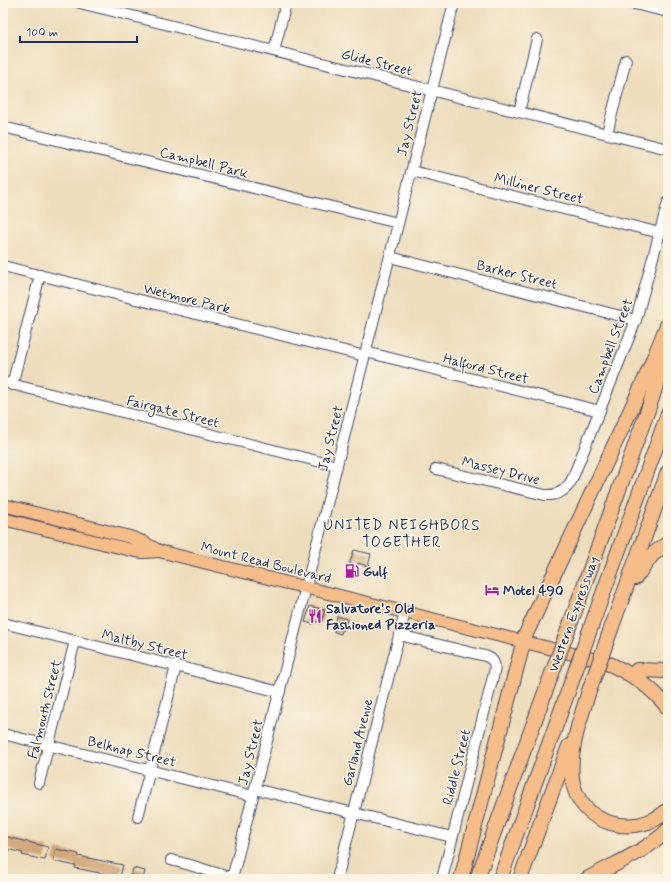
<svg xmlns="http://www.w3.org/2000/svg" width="671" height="882" viewBox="0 0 671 882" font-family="Mynerve,sans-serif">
	<rect width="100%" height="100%" fill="#fcf5e5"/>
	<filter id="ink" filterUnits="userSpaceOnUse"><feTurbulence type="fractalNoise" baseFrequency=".025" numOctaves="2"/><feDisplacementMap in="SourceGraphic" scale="8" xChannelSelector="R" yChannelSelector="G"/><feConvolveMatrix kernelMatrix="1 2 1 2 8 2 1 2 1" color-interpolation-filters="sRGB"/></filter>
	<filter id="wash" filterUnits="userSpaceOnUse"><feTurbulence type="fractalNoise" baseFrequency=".012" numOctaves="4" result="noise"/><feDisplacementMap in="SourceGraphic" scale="16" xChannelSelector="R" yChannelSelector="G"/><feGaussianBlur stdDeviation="0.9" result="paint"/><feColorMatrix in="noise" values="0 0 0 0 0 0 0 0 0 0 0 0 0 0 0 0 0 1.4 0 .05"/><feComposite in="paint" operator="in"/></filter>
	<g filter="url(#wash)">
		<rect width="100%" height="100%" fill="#edb"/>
		<g id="blocks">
			<!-- building -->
			<g fill="#d2a779">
				<path d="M354,550L371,554L368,566L358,563L354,578L346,576Z"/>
				<path d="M310,606L325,610L321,623L313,621V624L305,622Z"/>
				<path d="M337,616L347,619L344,630H342L341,634L334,632Z"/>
				<path d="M3,836L48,847L45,860L22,855L23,853L3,848Z"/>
				<path d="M56,849L79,854L78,856L123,865L120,877L75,868L76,866L53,861Z"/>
				<path d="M133,868L145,871L143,879H130Z"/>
			</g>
		</g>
	</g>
	<g filter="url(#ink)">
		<use href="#blocks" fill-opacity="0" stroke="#3b496c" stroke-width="1"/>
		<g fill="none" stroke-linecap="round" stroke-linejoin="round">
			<defs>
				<g id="minor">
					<path d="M80,3L668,149"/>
					<path d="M630,3L668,12"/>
					<path d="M274,51L286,3"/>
					<path d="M519,112L537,39"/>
					<path d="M3,127L398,223"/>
					<path d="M607,133L626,60"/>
					<path d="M412,171L660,233"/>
					<path d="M390,257L636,320"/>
					<path d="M3,266L365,356"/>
					<path d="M366,352L600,411"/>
					<path d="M3,382L337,466"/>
					<path d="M12,385L40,275"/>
					<path d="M436,469L545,495C558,496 568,490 573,477L636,320L668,202"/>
					<path d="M3,623L280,692"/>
					<path d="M399,635L485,656C494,659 496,664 494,673L442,879"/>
					<path d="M3,734L253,796"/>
					<path d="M39,783L75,641"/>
					<path d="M255,789L452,837"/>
					<path d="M138,817L176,666"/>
					<path d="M171,860L190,865L232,878"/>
					<path d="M232,879L454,3"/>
					<path d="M337,879L405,612"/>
				</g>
				<g id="major">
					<path d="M3,505L130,537L143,542L159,551L609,663"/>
					<path d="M3,519L131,550L143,552L159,551"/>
				</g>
				<g id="highway">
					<path d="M635,578L653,554L668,543"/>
					<path d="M572,619L650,404L668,349"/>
					<path d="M592,624L668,414"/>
					<path d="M611,629L668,472"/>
					<path d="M602,661C628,671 651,686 668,708"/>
					<path d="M637,670L668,671"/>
					<path d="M588,694C580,720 569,750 572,778C578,825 635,840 668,810"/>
					<path d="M461,879L525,636L646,377L668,323"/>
					<path d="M477,879L548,684"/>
					<path d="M500,879L569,689"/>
					<path d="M520,879L569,746"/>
					<path d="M587,879C614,864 645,852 668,830"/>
				</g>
			</defs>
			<!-- minor casing -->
			<use href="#minor" stroke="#3b496c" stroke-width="12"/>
			<!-- major casing -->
			<use href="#major" stroke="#3b496c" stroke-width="14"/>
			<!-- highway casing -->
			<use href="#highway" stroke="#3b496c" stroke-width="16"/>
			<!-- minor -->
			<use href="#minor" stroke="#fff" stroke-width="10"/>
			<!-- major -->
			<use href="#major" stroke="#f7bd88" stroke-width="12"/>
			<!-- highway -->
			<use href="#highway" stroke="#f7bd88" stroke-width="14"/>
			<defs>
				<g id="highway-bridge">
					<path d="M548,684L572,619"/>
					<path d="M569,689L592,624"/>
					<path d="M588,694L611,629"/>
				</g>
			</defs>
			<!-- highway-bridge casing -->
			<use href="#highway-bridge" stroke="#3b496c" stroke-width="16" stroke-linecap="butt"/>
			<!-- highway-bridge -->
			<use href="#highway-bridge" stroke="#f7bd88" stroke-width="14"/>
		</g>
	</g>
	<!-- icons -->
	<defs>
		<symbol id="fuel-bare" viewBox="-9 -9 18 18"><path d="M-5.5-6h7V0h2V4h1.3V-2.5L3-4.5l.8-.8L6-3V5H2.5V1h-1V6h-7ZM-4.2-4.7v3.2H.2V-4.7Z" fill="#b5179e" stroke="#fcf5e5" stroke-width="2.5" paint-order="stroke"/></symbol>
		<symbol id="hotel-bare" viewBox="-9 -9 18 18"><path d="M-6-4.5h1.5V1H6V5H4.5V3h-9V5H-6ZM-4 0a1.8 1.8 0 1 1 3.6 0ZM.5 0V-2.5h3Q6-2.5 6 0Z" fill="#b5179e" stroke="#fcf5e5" stroke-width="2.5" paint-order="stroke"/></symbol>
		<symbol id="restaurant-bare" viewBox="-9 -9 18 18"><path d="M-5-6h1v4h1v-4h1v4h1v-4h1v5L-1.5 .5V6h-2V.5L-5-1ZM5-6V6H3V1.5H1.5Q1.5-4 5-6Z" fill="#b5179e" stroke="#fcf5e5" stroke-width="2.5" paint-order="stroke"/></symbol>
	</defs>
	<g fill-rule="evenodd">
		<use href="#fuel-bare" x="342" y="561" width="20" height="20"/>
		<use href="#hotel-bare" x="482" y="580" width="20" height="20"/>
		<use href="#restaurant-bare" x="305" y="606" width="20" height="20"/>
	</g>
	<g text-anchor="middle" stroke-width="3" stroke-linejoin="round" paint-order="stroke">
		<!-- street labels -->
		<g font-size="14" fill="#1b2f5e" stroke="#fcf5e5">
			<text transform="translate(377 62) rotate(14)" y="5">Glide Street</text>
			<text transform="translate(409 123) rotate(-76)" y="5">Jay Street</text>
			<text transform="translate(204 162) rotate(14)" y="5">Campbell Park</text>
			<text transform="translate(539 188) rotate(14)" y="5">Milliner Street</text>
			<text transform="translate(517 274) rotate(14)" y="5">Barker Street</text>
			<text transform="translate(187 298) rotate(14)" y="5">Wetmore Park</text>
			<text transform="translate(610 346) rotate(-69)" y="5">Campbell Street</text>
			<text transform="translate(486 368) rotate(14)" y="5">Halford Street</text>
			<text transform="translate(173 411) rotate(14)" y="5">Fairgate Street</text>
			<text transform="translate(330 438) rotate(-76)" y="5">Jay Street</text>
			<text transform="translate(501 470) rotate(14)" y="5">Massey Drive</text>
			<text transform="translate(266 562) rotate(14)" y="5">Mount Read Boulevard</text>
			<text transform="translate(573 614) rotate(-70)" y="5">Western Expressway</text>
			<text transform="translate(145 644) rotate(14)" y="5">Maltby Street</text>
			<text transform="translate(44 709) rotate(-76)" y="5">Falmouth Street</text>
			<text transform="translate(357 742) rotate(-76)" y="5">Garland Avenue</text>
			<text transform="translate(132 751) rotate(14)" y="5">Belknap Street</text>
			<text transform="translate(250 752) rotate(-76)" y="5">Jay Street</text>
			<text transform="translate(456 767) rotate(-76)" y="5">Riddle Street</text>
		</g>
		<!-- poi labels -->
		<g font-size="14" font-weight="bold" fill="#1b2f5e" stroke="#fcf5e5" text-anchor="start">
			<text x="363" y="576">Gulf</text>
			<text x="503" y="595">Motel 490</text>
			<text x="326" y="613">Salvatore's Old<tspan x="326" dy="16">Fashioned Pizzeria</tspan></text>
		</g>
		<!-- neighbourhood labels -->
		<g font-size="15" letter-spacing="1" fill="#1b2f5e" stroke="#fcf5e5">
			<text x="402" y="530">UNITED NEIGHBORS<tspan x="402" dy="17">TOGETHER</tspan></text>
		</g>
	</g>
	<!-- margin -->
	<rect width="671" height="882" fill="none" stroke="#fcf5e5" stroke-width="16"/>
	<!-- scale -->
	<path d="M20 36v6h117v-6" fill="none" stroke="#1b2f5e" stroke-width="2"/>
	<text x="26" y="36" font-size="12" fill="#1b2f5e" stroke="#fcf5e5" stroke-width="3" paint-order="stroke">100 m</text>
</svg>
